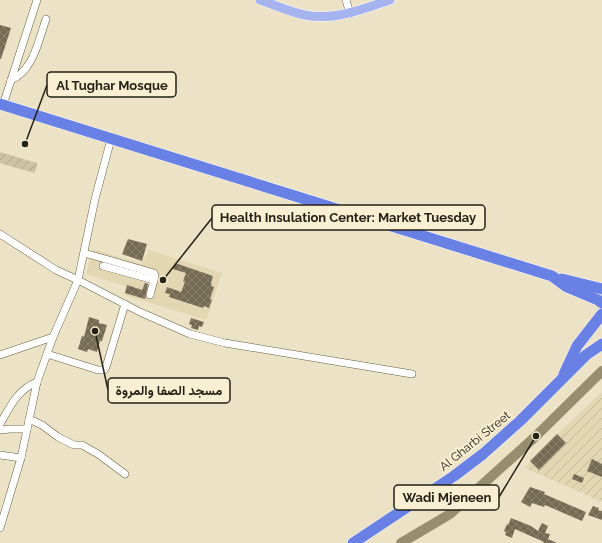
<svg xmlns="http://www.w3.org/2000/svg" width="602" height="543" viewBox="0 0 602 543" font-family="Raleway,Vazirmatn,sans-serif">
	<defs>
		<pattern id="industrial-furrows" width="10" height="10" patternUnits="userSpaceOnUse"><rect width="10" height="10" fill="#e3d7b3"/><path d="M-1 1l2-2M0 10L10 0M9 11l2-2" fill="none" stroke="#c3b899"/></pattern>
		<pattern id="garden-furrows" width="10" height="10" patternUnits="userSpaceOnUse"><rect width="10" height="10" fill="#cdc2a4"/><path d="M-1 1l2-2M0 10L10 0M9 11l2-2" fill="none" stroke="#b0a68c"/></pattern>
		<pattern id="building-cross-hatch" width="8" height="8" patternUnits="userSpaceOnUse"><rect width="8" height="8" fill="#746b52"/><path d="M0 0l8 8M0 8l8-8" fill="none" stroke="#8a8371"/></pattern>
	</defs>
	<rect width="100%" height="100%" fill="#ece2c5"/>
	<!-- built -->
	<path fill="#e3d7b3" d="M93,249L142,264L149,250L222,273L206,320L124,295L126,286L86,274Z"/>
	<!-- industrial -->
	<path fill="url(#industrial-furrows)" d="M602,392V502L525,468L557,434Z"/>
	<!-- garden -->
	<path fill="url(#garden-furrows)" d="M0,152L37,163V167L34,173L0,163Z"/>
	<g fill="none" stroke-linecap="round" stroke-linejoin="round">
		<!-- river -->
		<path stroke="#978d6f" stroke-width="10" d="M401,543L450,514L536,436L602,371"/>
	</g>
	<!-- building -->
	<g fill="url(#building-cross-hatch)">
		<path d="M0,25L11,28L1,59H0Z"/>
		<path d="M128,239L147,244L142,261L122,254Z"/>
		<path d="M175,263L213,276L211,283L212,284L211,286L214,287L210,299L212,300L209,308L204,306L203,308L169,297L170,294L165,293L167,287L181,292L185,282L183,281L186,273L173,269Z"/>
		<path d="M145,283L148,284L145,299L125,293L127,285L142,290Z"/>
		<path d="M89,317L99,320V323L107,325L102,341H100L97,352L88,349L87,352L78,349L82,336L84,337Z"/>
		<path d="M191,318L204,322L202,327L199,326L198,330L191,328L192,325L189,324Z"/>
		<path d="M557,434L566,443L539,470L530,461Z"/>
		<path d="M592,459L602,464V477L587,471Z"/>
		<path d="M574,474L584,478L582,483L572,479Z"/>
		<path d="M530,487L545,492L544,494L586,512L582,521L545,505L544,507L532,503L530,507L521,502Z"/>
		<path d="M593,506L599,508L598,510L602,511V520L588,515Z"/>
		<path d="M511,518L531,526L538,531L542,523L548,526L545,533L550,534L548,539L557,543H543L544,542L515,529L512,538L505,535L506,532L504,531L507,524L508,525Z"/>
	</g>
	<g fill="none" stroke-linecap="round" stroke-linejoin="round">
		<defs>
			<g id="minor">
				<path d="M346,0L350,14"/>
				<path d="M11,80C33,71 39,40 46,19"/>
				<path d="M3,105L37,0"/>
				<path d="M0,234L56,270L78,280L140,312L190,334L225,343L412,374"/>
				<path d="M84,253L154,273L155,276L150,295"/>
				<path d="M103,266L154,280"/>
				<path d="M47,354L98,370H104L106,367L125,304"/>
				<path d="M0,355L53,337"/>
				<path d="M29,419L42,425L58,437L74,445H82L98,454L125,474"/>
				<path d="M0,424C10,407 17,390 37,382"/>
				<path d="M0,430L10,429H27"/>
				<path d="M0,455L21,458"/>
				<path d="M0,528L21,458L37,382L53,337L78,280L95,199L111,139"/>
			</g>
			<path id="major" d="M260,0C275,5 290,12 305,15C335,21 362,9 390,0"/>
			<g id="highway">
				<path d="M0,104L552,276L567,287L598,300L602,303"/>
				<path d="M562,279L602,289"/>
				<path d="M564,374L577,346L602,314"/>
				<path d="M353,543L454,476L483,454L520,421L586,355L602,344"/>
			</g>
		</defs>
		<!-- minor casing -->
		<use href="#minor" stroke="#665e44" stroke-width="8"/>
		<!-- major casing -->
		<use href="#major" stroke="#fff" stroke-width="10"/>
		<!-- highway casing -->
		<use href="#highway" stroke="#fff" stroke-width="12"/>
		<!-- minor -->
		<use href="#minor" stroke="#fff" stroke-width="7"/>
		<!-- major -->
		<use href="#major" stroke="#a5b3ef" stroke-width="9"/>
		<!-- highway -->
		<use href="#highway" stroke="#6980e5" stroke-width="11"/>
	</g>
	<g text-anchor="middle" stroke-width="4" stroke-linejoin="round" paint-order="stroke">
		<!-- street labels -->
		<g font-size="12" fill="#242116" stroke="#f9efd2">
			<text transform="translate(475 441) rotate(-39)" y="4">Al Gharbi Street</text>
		</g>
	</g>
	<!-- callouts -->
	<path fill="none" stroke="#242116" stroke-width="1.5" d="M25 144L47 85M163 280L212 218M95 331L108 390M536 436L499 497"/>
	<g fill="#242116" stroke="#f9efd2" stroke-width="1.5">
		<circle cx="25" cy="144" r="4"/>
		<circle cx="163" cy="280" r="4"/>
		<circle cx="95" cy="331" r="4"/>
		<circle cx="536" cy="436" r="4"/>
	</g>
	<g fill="#f9efd2" stroke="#242116" stroke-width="1.5">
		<rect x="47" y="72" width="129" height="25" rx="4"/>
		<rect x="212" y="205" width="273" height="25" rx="4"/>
		<rect x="108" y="378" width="122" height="25" rx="4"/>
		<rect x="394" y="485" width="105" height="25" rx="4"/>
	</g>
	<g font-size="13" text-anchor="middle" font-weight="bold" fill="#242116">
		<text x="112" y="90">Al Tughar Mosque</text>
		<text x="348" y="222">Health Insulation Center: Market Tuesday</text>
		<text x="169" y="395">مسجد الصفا والمروة</text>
		<text x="447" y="502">Wadi Mjeneen</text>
	</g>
</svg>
